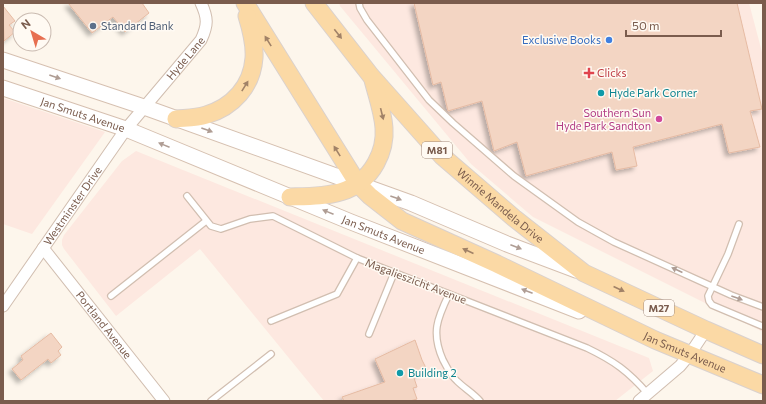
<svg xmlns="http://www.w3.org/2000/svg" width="766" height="404" viewBox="0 0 766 404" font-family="Commissioner,sans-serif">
	<defs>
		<filter id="shadow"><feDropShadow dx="-3.5" dy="3.5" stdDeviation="2" flood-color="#0004"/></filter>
	</defs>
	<rect width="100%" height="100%" fill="#fdf6ec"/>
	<!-- commercial -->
	<g fill="#fde8e0">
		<path d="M339,3H749L763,56V332L533,217L471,164L340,6Z"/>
		<path d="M3,98L105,132L32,234L3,224Z"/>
		<path d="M136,151L649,358L653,371L615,401H324L200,249L116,316L64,249L62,245V240L64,235L122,161Z"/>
	</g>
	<!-- building -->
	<g fill="#f3d5c3" stroke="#e6bba3" filter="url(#shadow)">
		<path d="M68,3H142L149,13L125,32L113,17L92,33Z"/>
		<path d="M414,3H737L762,109L750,111L760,147L729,153L722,124L633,147L637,166L616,170L612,152L526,176L517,142L494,151L482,101L448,111L441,82L433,85Z"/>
		<path d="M3,6L15,21L9,25L15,32L4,41Z"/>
		<path d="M51,333L62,347L58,351L61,355L51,363L48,359L21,380L12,369L23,360L21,356Z"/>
		<path d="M415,340L422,360L427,370L413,375L417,387L413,388L417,399L410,401H344L342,397L385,382L375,359Z"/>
	</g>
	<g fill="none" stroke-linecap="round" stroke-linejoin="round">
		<defs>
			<g id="lane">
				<path d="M359,3L360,8L367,20L429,100L453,123L514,176L578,222L614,242L731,295L763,307"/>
				<path d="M187,196L211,226L221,229L250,219L273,216L357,258L587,348C614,361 628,371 648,394"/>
				<path d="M739,224L728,254L708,296L709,301L712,305L762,326"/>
				<path d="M449,294C437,319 431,333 443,360C447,367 450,375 457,381C464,388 473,393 480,401"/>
				<path d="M111,296L206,221"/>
				<path d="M271,321L337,294L357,258"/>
				<path d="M369,334L394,273"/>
				<path d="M211,401L271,354"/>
			</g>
			<g id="street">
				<path id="s1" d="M43,248L164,401"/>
				<path id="s2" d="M3,306L126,129L201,40C208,25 208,18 201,3"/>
				<path d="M639,401L680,366L690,354L706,330"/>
			</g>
			<g id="secondary">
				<path d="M3,60L144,107L411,203L507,244L576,270"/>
				<path id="s3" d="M3,88L126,129L351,222L579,311"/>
			</g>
			<g id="primary">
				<path id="s4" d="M245,3L358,184L370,196L402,221L497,264L655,340L763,385"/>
				<path id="s5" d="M314,3L371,76L442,156L514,218L584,273L706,330L763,355"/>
				<path d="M176,119C186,118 196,118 206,115C233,107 252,86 254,58C255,44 251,29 247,16"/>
				<path d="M290,197C325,196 357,197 376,163C382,152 385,140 384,128C383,112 377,96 373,80"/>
			</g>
		</defs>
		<!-- lane casing -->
		<use href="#lane" stroke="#d1beb0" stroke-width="8"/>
		<!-- street casing -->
		<use href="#street" stroke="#d1beb0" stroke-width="13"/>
		<!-- secondary casing -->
		<use href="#secondary" stroke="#d6c0b0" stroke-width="17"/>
		<!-- primary casing -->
		<use href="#primary" stroke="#dad1cd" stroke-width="19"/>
		<!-- lane -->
		<use href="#lane" stroke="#fff" stroke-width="5.5"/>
		<!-- street -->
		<use href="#street" stroke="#fff" stroke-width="11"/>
		<!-- secondary -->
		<use href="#secondary" stroke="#fff" stroke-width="15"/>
		<!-- primary -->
		<use href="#primary" stroke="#fbd9a5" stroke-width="17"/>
	</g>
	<!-- one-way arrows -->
	<defs><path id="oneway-solid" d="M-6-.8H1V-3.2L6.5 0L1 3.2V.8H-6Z"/></defs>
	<g fill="#a18267">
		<use href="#oneway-solid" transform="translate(338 34) rotate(52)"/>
		<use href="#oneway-solid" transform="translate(268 41) rotate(-122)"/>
		<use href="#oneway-solid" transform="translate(245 86) rotate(-58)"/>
		<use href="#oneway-solid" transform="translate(382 114) rotate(76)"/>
		<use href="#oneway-solid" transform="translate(337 151) rotate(-122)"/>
		<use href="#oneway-solid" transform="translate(468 251) rotate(-156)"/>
		<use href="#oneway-solid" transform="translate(619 289) rotate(25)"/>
	</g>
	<g fill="#af9d94">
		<use href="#oneway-solid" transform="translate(55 77) rotate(19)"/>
		<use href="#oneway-solid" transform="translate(207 130) rotate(20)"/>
		<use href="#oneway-solid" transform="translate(164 145) rotate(-158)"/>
		<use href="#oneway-solid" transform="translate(396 198) rotate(20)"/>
		<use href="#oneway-solid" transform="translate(328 212) rotate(-158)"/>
		<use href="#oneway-solid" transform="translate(516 247) rotate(21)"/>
		<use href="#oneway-solid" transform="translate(677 270) rotate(-155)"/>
		<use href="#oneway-solid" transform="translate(527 291) rotate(-159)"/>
		<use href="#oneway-solid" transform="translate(737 298) rotate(20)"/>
	</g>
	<!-- markers -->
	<circle fill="#5c6f8a" stroke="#fffaf3" stroke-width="1.5" cx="93" cy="26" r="4"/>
	<circle fill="#3f7fe0" stroke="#fffaf3" stroke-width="1.5" cx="609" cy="40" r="4"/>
	<path fill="#e0444e" stroke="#fffaf3" stroke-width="1.5" d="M587 67h4v4h4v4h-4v4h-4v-4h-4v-4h4z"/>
	<g fill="#0f9aa8" stroke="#fffaf3" stroke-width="1.5">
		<circle cx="601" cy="93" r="4"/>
		<circle cx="400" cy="373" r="4"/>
	</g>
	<circle fill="#d1479c" stroke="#fffaf3" stroke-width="1.5" cx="659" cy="119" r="4"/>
	<g text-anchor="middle" stroke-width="3" stroke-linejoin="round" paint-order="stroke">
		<!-- shield labels -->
		<g fill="#fffaf3" stroke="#a28b7f" stroke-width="1">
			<rect x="422" y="142" width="30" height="16" rx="3"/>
			<rect x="644" y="300" width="30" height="16" rx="3"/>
		</g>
		<g font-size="10" font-weight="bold" fill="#7a5c4d">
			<text x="437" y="154">M81</text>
			<text x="659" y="312">M27</text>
		</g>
		<!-- service labels -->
		<g font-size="11" fill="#4e5e75" stroke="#fffaf3" text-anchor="start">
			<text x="101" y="30">Standard Bank</text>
		</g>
		<!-- shop labels -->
		<g font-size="11" fill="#366cbe" stroke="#fffaf3" text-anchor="end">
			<text x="601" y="44">Exclusive Books</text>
		</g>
		<!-- street labels -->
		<g font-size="11" fill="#7a5c4d" stroke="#fffaf3">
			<text dy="4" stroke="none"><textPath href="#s2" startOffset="308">Hyde Lane</textPath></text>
			<text dy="4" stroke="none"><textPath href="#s3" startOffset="84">Jan Smuts Avenue</textPath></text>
			<text dy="4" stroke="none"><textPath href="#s5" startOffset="276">Winnie Mandela Drive</textPath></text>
			<text dy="4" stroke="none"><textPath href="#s2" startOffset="122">Westminster Drive</textPath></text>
			<text dy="4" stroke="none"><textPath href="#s3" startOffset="408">Jan Smuts Avenue</textPath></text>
			<text transform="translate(416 281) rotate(21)" y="4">Magalieszicht Avenue</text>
			<text dy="4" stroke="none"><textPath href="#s1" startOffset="98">Portland Avenue</textPath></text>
			<text dy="4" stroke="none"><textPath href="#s4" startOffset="583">Jan Smuts Avenue</textPath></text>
		</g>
		<!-- health labels -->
		<g font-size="11" fill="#be3a42" stroke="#fffaf3" text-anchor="start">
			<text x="597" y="77">Clicks</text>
		</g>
		<!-- culture labels -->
		<g font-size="11" fill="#0d838f" stroke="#fffaf3" text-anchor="start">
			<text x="609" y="97">Hyde Park Corner</text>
			<text x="408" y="377">Building 2</text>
		</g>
		<!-- hotel labels -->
		<g font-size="11" fill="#b23c85" stroke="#fffaf3" text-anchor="end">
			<text x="651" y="117">Southern Sun<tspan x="651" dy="13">Hyde Park Sandton</tspan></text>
		</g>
	</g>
	<!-- border -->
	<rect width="766" height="404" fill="none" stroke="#7a5c4d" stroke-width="8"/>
	<!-- north arrow -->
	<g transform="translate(32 32) rotate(322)"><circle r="19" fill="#fffaf3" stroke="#cabbb1"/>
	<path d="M0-3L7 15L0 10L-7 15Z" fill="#e76f51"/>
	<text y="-6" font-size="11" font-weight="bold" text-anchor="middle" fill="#7a5c4d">N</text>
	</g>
	<!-- scale -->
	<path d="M626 30v6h95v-6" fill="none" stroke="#7a5c4d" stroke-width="2"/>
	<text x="632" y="30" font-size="12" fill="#7a5c4d" stroke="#fffaf3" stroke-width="3" paint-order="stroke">50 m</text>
</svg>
